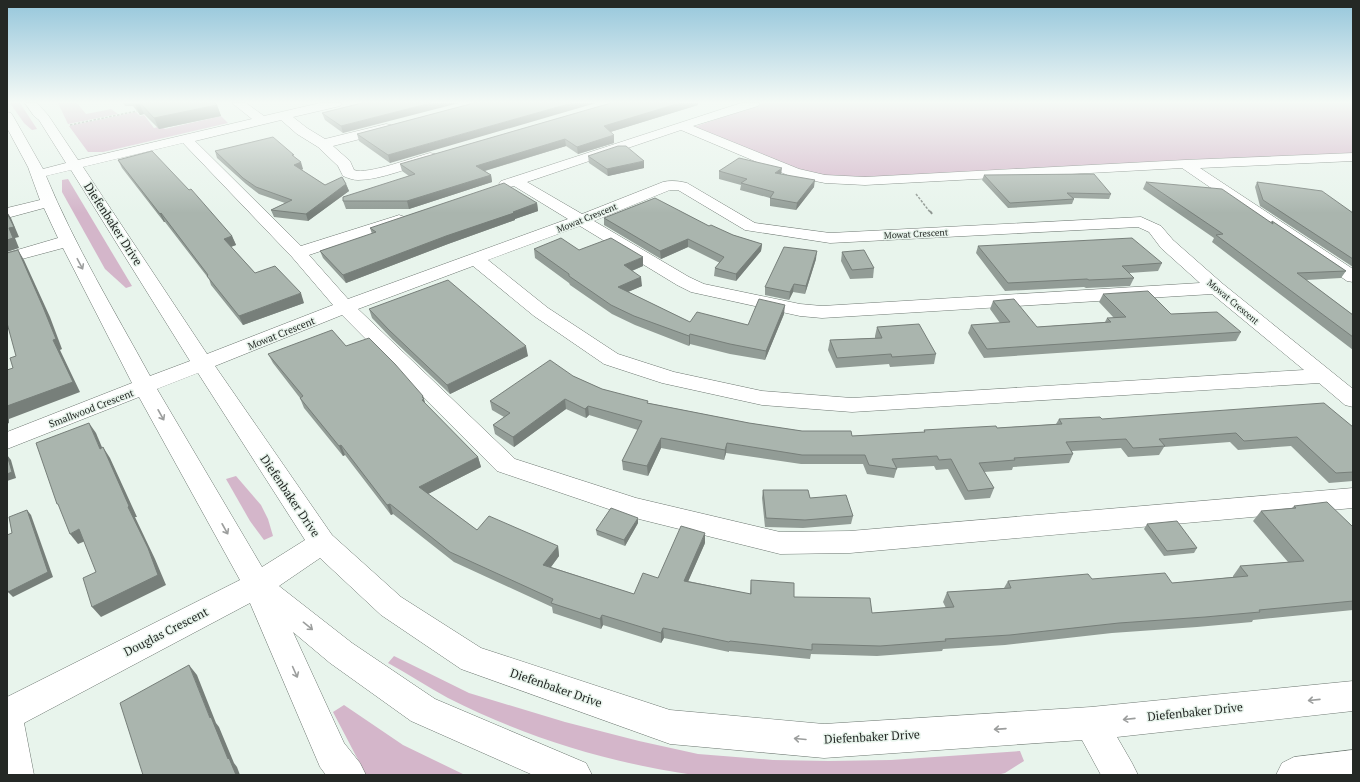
<svg xmlns="http://www.w3.org/2000/svg" width="1360" height="782" viewBox="0 0 1360 782" font-family="'PT Serif',serif">
	<rect width="100%" height="100%" fill="#e8f4ec"/>
	<!-- green -->
	<g fill="#d4b6ca">
		<path d="M10,103H20L37,129L32,130L24,123Z"/>
		<path d="M58,103H77L86,114L111,109L118,114L68,124Z"/>
		<path d="M763,103H1353V158L866,181L807,175L691,128Z"/>
		<path d="M136,112L140,116L144,115L154,128L162,126L165,129L221,116L228,123L103,152H88L69,126Z"/>
		<path d="M68,179L132,286L126,288L105,269L62,192V180Z"/>
		<path d="M236,476L261,505L268,519L273,536L264,540L250,521L226,479Z"/>
		<path d="M394,656L469,693L565,722L639,741L698,754L773,760L829,761L891,760L1020,751L1024,761L1005,773L997,775H694C609,763 525,737 448,698C428,687 408,674 388,663Z"/>
		<path d="M344,705L403,745L465,775H366L333,712Z"/>
	</g>
	<g fill="none" stroke-linecap="round" stroke-linejoin="round">
		<defs>
			<g id="minor">
				<path d="M25,103H37L48,115L78,160L252,119L232,103H246L264,116L320,103H342L340,106L293,117L307,128L325,139L386,124L391,125L392,128L391,131L333,146L350,161L354,170C368,175 414,157 430,153L435,154L437,157L435,160C413,166 381,180 358,180C353,180 348,178 343,176L338,166L318,147L297,134L281,120L195,141L301,246L393,217L399,215L405,217L407,220L405,223L309,255L348,299L568,219L514,186L506,188L501,187L499,184L501,181L741,103H760L758,106L693,126L799,169L825,175L865,177L1185,160L1353,153V161L1200,168L1353,269V282L1347,281L1182,168L865,185L825,183L790,176L681,130L527,182L582,214L663,182C671,180 679,181 687,183L755,223L830,233L1141,217L1161,226L1173,240L1223,284L1353,389V407L1345,405L1319,383L852,412L762,405L662,383L604,364L534,316L473,266L358,309L515,459L636,498L780,532L850,531L1353,488V508L850,553L780,554L635,518L497,471L342,315L215,366L332,535L401,597L481,648L670,710L824,724L1091,707L1353,681V711L1117,737L1132,763L1138,775H1101L1082,740L824,758L670,744L461,669L381,615L320,558L279,586L352,643L435,699L586,763L592,775H533L411,721L330,663L293,632L344,743L360,763L366,775H326L320,767L250,603L24,723L34,775H7V697L240,580L139,397L7,449V432L132,383L63,248L7,263V253L58,238L44,208L7,218V208L40,200L28,167L7,128V112L11,113L13,116L43,169L66,163L39,120L34,116ZM183,143L292,257L333,305L207,354L83,167ZM71,170L190,361L150,376C114,310 75,246 46,176ZM670,190H678L745,230L830,243L1138,227L1149,232L1161,248L1200,283L822,306L800,304L704,284L689,277L594,221ZM580,226L677,285L691,292L800,316L822,318L1212,294L1304,370L852,398L762,391L674,372L618,354L548,308L488,260ZM198,373L305,540L262,567L157,389Z"/>
				<path d="M1353,750V775H1276L1282,763L1294,757Z"/>
			</g>
		</defs>
		<!-- minor casing -->
		<use href="#minor" stroke="#6d7771" stroke-width="1"/>
		<!-- path-far1 -->
		<g stroke="#8e9690" stroke-width="1.5" stroke-dasharray="2.5 1.5" stroke-linecap="butt">
			<path d="M70,125L137,111"/>
			<path d="M916,194L930,212"/>
		</g>
		<!-- path -->
		<path stroke="#8e9690" stroke-width="2" stroke-dasharray="3.5 1.5" stroke-linecap="butt" d="M930,211L933,215"/>
		<!-- minor -->
		<use href="#minor" fill="#fff" fill-rule="evenodd"/>
	</g>
	<!-- wall -->
	<g fill="#929c96">
		<path d="M123,103H215L217,105L221,116L159,129L144,114L140,115L133,106H125Z"/>
		<path d="M362,103L343,133L325,120L322,113Z"/>
		<path d="M474,103L390,163L359,141L357,134Z"/>
		<path d="M611,103H698V105L610,132L614,143L578,154L566,146L485,171L491,175L492,182L409,209H346L343,201L409,176L402,171L400,164Z"/>
		<path d="M215,151L296,158L303,169L302,170L325,185L346,184L349,191L308,221L274,217L271,210L285,203L259,194L246,184L217,158Z"/>
		<path d="M588,156L644,168L608,176L589,163Z"/>
		<path d="M118,160L232,236L236,245L231,247L255,273L304,303L243,325L211,285L209,279L165,222H164L122,168Z"/>
		<path d="M719,171L781,174L814,187L796,210L770,206V198L740,190L741,185L719,179Z"/>
		<path d="M984,175L1111,194L1109,199L1073,198L1074,199L1072,204L1008,208L982,180Z"/>
		<path d="M1146,182L1271,222L1272,221L1346,271L1341,278L1306,280L1353,315V350L1212,242L1214,238L1143,189Z"/>
		<path d="M1257,182L1353,213V267L1260,206L1255,187Z"/>
		<path d="M537,203L538,211L515,219V220L448,244L346,283L323,258L320,251L372,234L370,228Z"/>
		<path d="M604,218L709,226L733,235L762,244L761,251L736,281L714,276L715,268L720,263L688,247L661,259L604,225Z"/>
		<path d="M978,246L1162,263L1158,271L1129,273L1134,278L1130,286L1086,288L1084,287L1005,291L976,253Z"/>
		<path d="M534,249L579,250L643,266L632,271L642,286L628,292L690,322L748,325L784,314L765,360L730,354L690,344L689,346L635,325L612,314L570,285L569,283L535,258Z"/>
		<path d="M842,252L874,268L873,278L850,279L841,261Z"/>
		<path d="M816,259L805,294L793,292L789,300L765,295V287Z"/>
		<path d="M1103,294L1171,314L1241,332L1236,341L984,358L968,333L971,325L1000,323L990,309L993,301L1037,327L1105,322L1107,318H1114L1099,302Z"/>
		<path d="M369,309L528,356L450,394L392,339L372,318Z"/>
		<path d="M877,327L936,354L934,364L890,367L889,364L836,368L828,350L830,340L875,338V336Z"/>
		<path d="M346,346L423,396L425,404L478,457L481,467L428,494L477,530L558,546L559,556L551,567L634,594L658,578L705,543L688,581L750,594L751,580L794,597L872,613L946,608L943,602L947,592L1004,588L1008,581L1092,579L1172,583L1233,577V576L1240,566L1288,562L1253,521L1261,511L1292,508L1294,506L1353,527V610L1253,620L1252,622L1197,627L1112,633L1005,645L943,649L942,651L877,656L811,654L810,659L729,651V652L664,638L661,643L603,625L601,629L553,613L552,607L454,562L393,514L391,515L345,455L343,456L304,408L300,398L273,363L268,354Z"/>
		<path d="M573,376L602,389L648,403L749,423L802,431L852,436L924,432V430L997,428L1056,424L1059,419H1102L1353,427V481L1329,483L1291,446L1238,450L1230,442L1164,447L1159,455L1128,457L1121,448L1072,451L1073,454L1069,463L1013,467L1012,470L984,472L994,488L990,498L965,500L948,469L936,470L934,466L897,468L894,478L867,474L863,464H801L726,453L724,460L661,448L648,476L623,470L622,461L638,430L589,415L586,418L566,409L514,447L495,434L493,425L504,417L492,410L490,401Z"/>
		<path d="M763,490L810,498L853,516L851,524L803,528L765,527L762,498Z"/>
		<path d="M638,523L625,546L597,535L596,530Z"/>
		<path d="M1147,524L1197,548L1194,553L1164,556L1144,529Z"/>
	</g>
	<!-- shaded-wall -->
	<g fill="#777f7a">
		<path d="M139,103L144,114L140,115L135,104Z"/>
		<path d="M431,103H459L343,133L341,126Z"/>
		<path d="M572,103H596L390,163L388,155Z"/>
		<path d="M680,103H698V105L604,134V126Z"/>
		<path d="M217,105L221,116L159,129L154,118Z"/>
		<path d="M614,135V143L578,154L577,147Z"/>
		<path d="M565,139L566,146L477,173L476,166Z"/>
		<path d="M644,161V168L608,176L607,169Z"/>
		<path d="M301,162L303,169L296,171L294,165Z"/>
		<path d="M782,168L781,175L775,173Z"/>
		<path d="M491,175L492,182L409,209L407,201Z"/>
		<path d="M815,180L814,187L796,210L797,203Z"/>
		<path d="M346,184L349,191L308,221L306,214Z"/>
		<path d="M537,203L538,211L515,219V220L448,244L346,283L343,275L446,236Z"/>
		<path d="M7,212L11,218L19,237L15,238L19,248L7,252V240L9,228Z"/>
		<path d="M161,213L165,222H164L160,214Z"/>
		<path d="M232,236L236,245L227,248L224,239Z"/>
		<path d="M688,239V247L661,259L660,251Z"/>
		<path d="M762,244L761,251L736,281V274Z"/>
		<path d="M18,250L24,260L50,317L62,349L60,350L80,392L9,419V423L7,424V406L53,340Z"/>
		<path d="M817,251L816,259L805,294L806,286Z"/>
		<path d="M643,257V266L624,274V265Z"/>
		<path d="M641,277L642,286L618,296V287Z"/>
		<path d="M794,284L793,292L789,300L790,292Z"/>
		<path d="M301,293L304,303L243,325L239,316Z"/>
		<path d="M785,305L784,314L765,360L766,351Z"/>
		<path d="M690,334V344L689,346V336Z"/>
		<path d="M526,346L528,356L450,394L447,385Z"/>
		<path d="M423,396L427,409L422,400V397Z"/>
		<path d="M565,399L566,409L514,447L513,437Z"/>
		<path d="M588,406L589,415L586,418L585,409Z"/>
		<path d="M89,423L96,433L107,459L100,449Z"/>
		<path d="M661,438V448L648,476L647,466Z"/>
		<path d="M727,443L726,453L724,460L725,450Z"/>
		<path d="M341,445L345,455L343,456L339,446Z"/>
		<path d="M103,447L110,458L137,517H135L155,559L166,585L101,617L92,607L128,507Z"/>
		<path d="M7,455L11,460L16,478L7,481Z"/>
		<path d="M478,457L481,467L422,497L419,487Z"/>
		<path d="M390,504L393,514L391,515L387,505Z"/>
		<path d="M27,510L31,515L53,577L13,597L8,592Z"/>
		<path d="M638,518V523L625,546L624,540Z"/>
		<path d="M79,529L88,540L78,544L70,534Z"/>
		<path d="M705,533V543L684,591V581Z"/>
		<path d="M558,546L559,556L545,575L543,565Z"/>
		<path d="M602,615L603,625L601,629L600,619Z"/>
		<path d="M663,628L664,638L661,643V633Z"/>
		<path d="M189,665L197,675L216,723L219,727L234,763L237,767L240,775H236L228,759L210,718Z"/>
	</g>
	<!-- building -->
	<g fill="#aab5ae" stroke="#777f7a">
		<path d="M140,103H215L217,105L154,118Z"/>
		<path d="M362,103H431L341,126L322,113Z"/>
		<path d="M474,103H572L388,155L357,134Z"/>
		<path d="M611,103H680L604,126L614,135L577,147L565,139L476,166L491,175L407,201H343V197L415,174L400,164Z"/>
		<path d="M273,137L294,155H292L301,162L294,165L325,185L342,177L346,184L306,214L271,210L292,200L256,187L243,178L215,151Z"/>
		<path d="M618,146H626L644,161L607,169L588,156Z"/>
		<path d="M152,151L189,190L191,189L232,236L224,239L255,273L275,266L301,293L239,316L207,276L208,275L161,213L160,214L118,160Z"/>
		<path d="M739,158L782,168L775,173L815,180L797,203L770,198L774,192L741,183L747,179L719,171Z"/>
		<path d="M1094,174L1111,194L1067,193L1074,199L1010,203L984,175Z"/>
		<path d="M1146,182L1222,189L1273,224L1272,221L1346,271L1297,273L1353,315V337L1216,235L1223,234Z"/>
		<path d="M1257,182L1322,191L1353,213V259L1263,200Z"/>
		<path d="M504,183L537,203L513,212L514,213L446,236L343,275L320,251L376,232L370,228Z"/>
		<path d="M655,198L709,226L711,225L733,235L762,244L736,274L715,268L724,257L688,239L660,251L604,218Z"/>
		<path d="M7,213L14,227L9,228L13,238L7,240Z"/>
		<path d="M561,238L579,250L611,238L643,257L624,265L641,277L618,287L690,322L697,312L748,325L759,299L785,305L766,351L730,344L690,334L689,336L634,316L611,305L569,276V274L534,249Z"/>
		<path d="M1132,238L1162,263L1122,266L1134,278L1089,280L1087,279L1008,283L978,246Z"/>
		<path d="M784,247L817,251L806,286L794,284L790,292L765,287Z"/>
		<path d="M18,250L43,307L56,339L53,340L73,382L7,406V370L13,368L10,358L16,356L7,323V253Z"/>
		<path d="M864,250L874,268L852,270L842,252Z"/>
		<path d="M448,280L526,346L447,385L389,330L369,309Z"/>
		<path d="M1148,291L1171,314L1217,312L1241,332L987,349L971,325L1010,322L993,301L1014,299L1037,327L1111,322L1107,318L1126,317L1103,294Z"/>
		<path d="M919,324L936,354L892,357L891,354L837,358L830,340L882,338L877,327Z"/>
		<path d="M332,330L346,346L369,338L395,364L423,396L422,397L424,399L422,400L478,457L419,487L477,530L489,516L558,546L543,565L634,594L643,573L658,578L681,526L705,533L684,581L751,594V580L794,583V597L870,598L872,613L954,607L947,592L1011,588L1008,581L1088,574L1092,579L1165,573L1172,583L1248,576L1240,566L1304,561L1261,511L1296,508L1294,506L1327,502L1353,527V601L1259,610L1260,612L1205,617L1119,623L1010,635L945,639L946,641L880,646L812,644V650L730,641L729,642L663,628L661,633L602,615L600,619L551,603L553,599L450,552L390,504L387,505L341,445L339,446L300,398L303,396L268,354Z"/>
		<path d="M550,360L573,376L602,389L648,401L647,403L749,423L802,431H851L852,436L925,432L924,430L959,428L996,426L997,428L1062,424L1059,419L1100,417L1102,419L1324,403L1353,427V472L1336,473L1297,437L1244,441L1236,433L1159,439L1165,446L1133,448L1126,439L1066,442L1073,454L1014,458L1015,460L979,463L994,488L968,491L951,459L939,460L937,456L892,459L897,469L869,465L865,455H802L727,443L725,450L661,438L647,466L622,461L642,421L588,406L585,409L565,399L513,437L493,425L510,413L490,401Z"/>
		<path d="M89,423L100,449L103,447L129,506L128,507L148,548L158,575L92,607L83,578L96,572L79,529L70,534L58,504H57L36,443Z"/>
		<path d="M7,455L12,472L7,474Z"/>
		<path d="M763,490H808L810,498L846,495L853,516L805,520L766,518Z"/>
		<path d="M611,508L638,518L624,540L596,530Z"/>
		<path d="M27,510L48,572L8,592L7,587V535L12,533L9,517Z"/>
		<path d="M1177,521L1197,548L1167,551L1147,524Z"/>
		<path d="M189,665L210,718L211,717L228,759L229,758L236,775H143L120,703Z"/>
	</g>
	<!-- one-way arrows -->
	<defs><path id="oneway-shaft" d="M-6 0H5M1.5-3L5.5 0L1.5 3" fill="none" stroke-width="1.6" stroke-linecap="round" stroke-linejoin="round"/></defs>
	<g stroke="#9c9e9d">
		<use href="#oneway-shaft" transform="translate(80 264) rotate(62)"/>
		<use href="#oneway-shaft" transform="translate(161 415) rotate(61)"/>
		<use href="#oneway-shaft" transform="translate(225 529) rotate(61)"/>
		<use href="#oneway-shaft" transform="translate(308 626) rotate(39)"/>
		<use href="#oneway-shaft" transform="translate(295 672) rotate(66)"/>
		<use href="#oneway-shaft" transform="translate(1314 700) rotate(174)"/>
		<use href="#oneway-shaft" transform="translate(1129 719) rotate(174)"/>
		<use href="#oneway-shaft" transform="translate(1000 729) rotate(176)"/>
		<use href="#oneway-shaft" transform="translate(800 739) rotate(-175)"/>
	</g>
	<!-- sky -->
	<linearGradient id="sky" x2="0" y2="1"><stop stop-color="#95c6db"/><stop offset="0.48" stop-color="#f5faf6"/><stop offset="1" stop-color="#f5faf6" stop-opacity="0"/></linearGradient>
	<rect width="1360" height="213" fill="url(#sky)"/>
	<g text-anchor="middle" stroke-width="3" stroke-linejoin="round" paint-order="stroke">
		<!-- far-street labels -->
		<g font-size="9" fill="#242825" stroke="#e8f4ec">
			<text transform="translate(587 218) rotate(-22)" y="3">Mowat Crescent</text>
			<text transform="translate(916 234) rotate(-3)" y="3">Mowat Crescent</text>
			<text transform="translate(1233 302) rotate(40)" y="3">Mowat Crescent</text>
		</g>
		<!-- street labels -->
		<g font-size="10" fill="#242825" stroke="#e8f4ec">
			<text transform="translate(281 333) rotate(-22)" y="4">Mowat Crescent</text>
			<text transform="translate(91 408) rotate(-21)" y="4">Smallwood Crescent</text>
		</g>
		<!-- near-street labels -->
		<g font-size="12" fill="#242825" stroke="#e8f4ec">
			<text transform="translate(113 224) rotate(57)" y="4">Diefenbaker Drive</text>
			<text transform="translate(290 496) rotate(56)" y="4">Diefenbaker Drive</text>
			<text transform="translate(166 632) rotate(-27)" y="4">Douglas Crescent</text>
			<text transform="translate(556 688) rotate(19)" y="4">Diefenbaker Drive</text>
			<text transform="translate(1195 712) rotate(-6)" y="4">Diefenbaker Drive</text>
			<text transform="translate(872 737) rotate(-3)" y="4">Diefenbaker Drive</text>
		</g>
	</g>
	<!-- border -->
	<rect width="1360" height="782" fill="none" stroke="#242825" stroke-width="16"/>
</svg>
